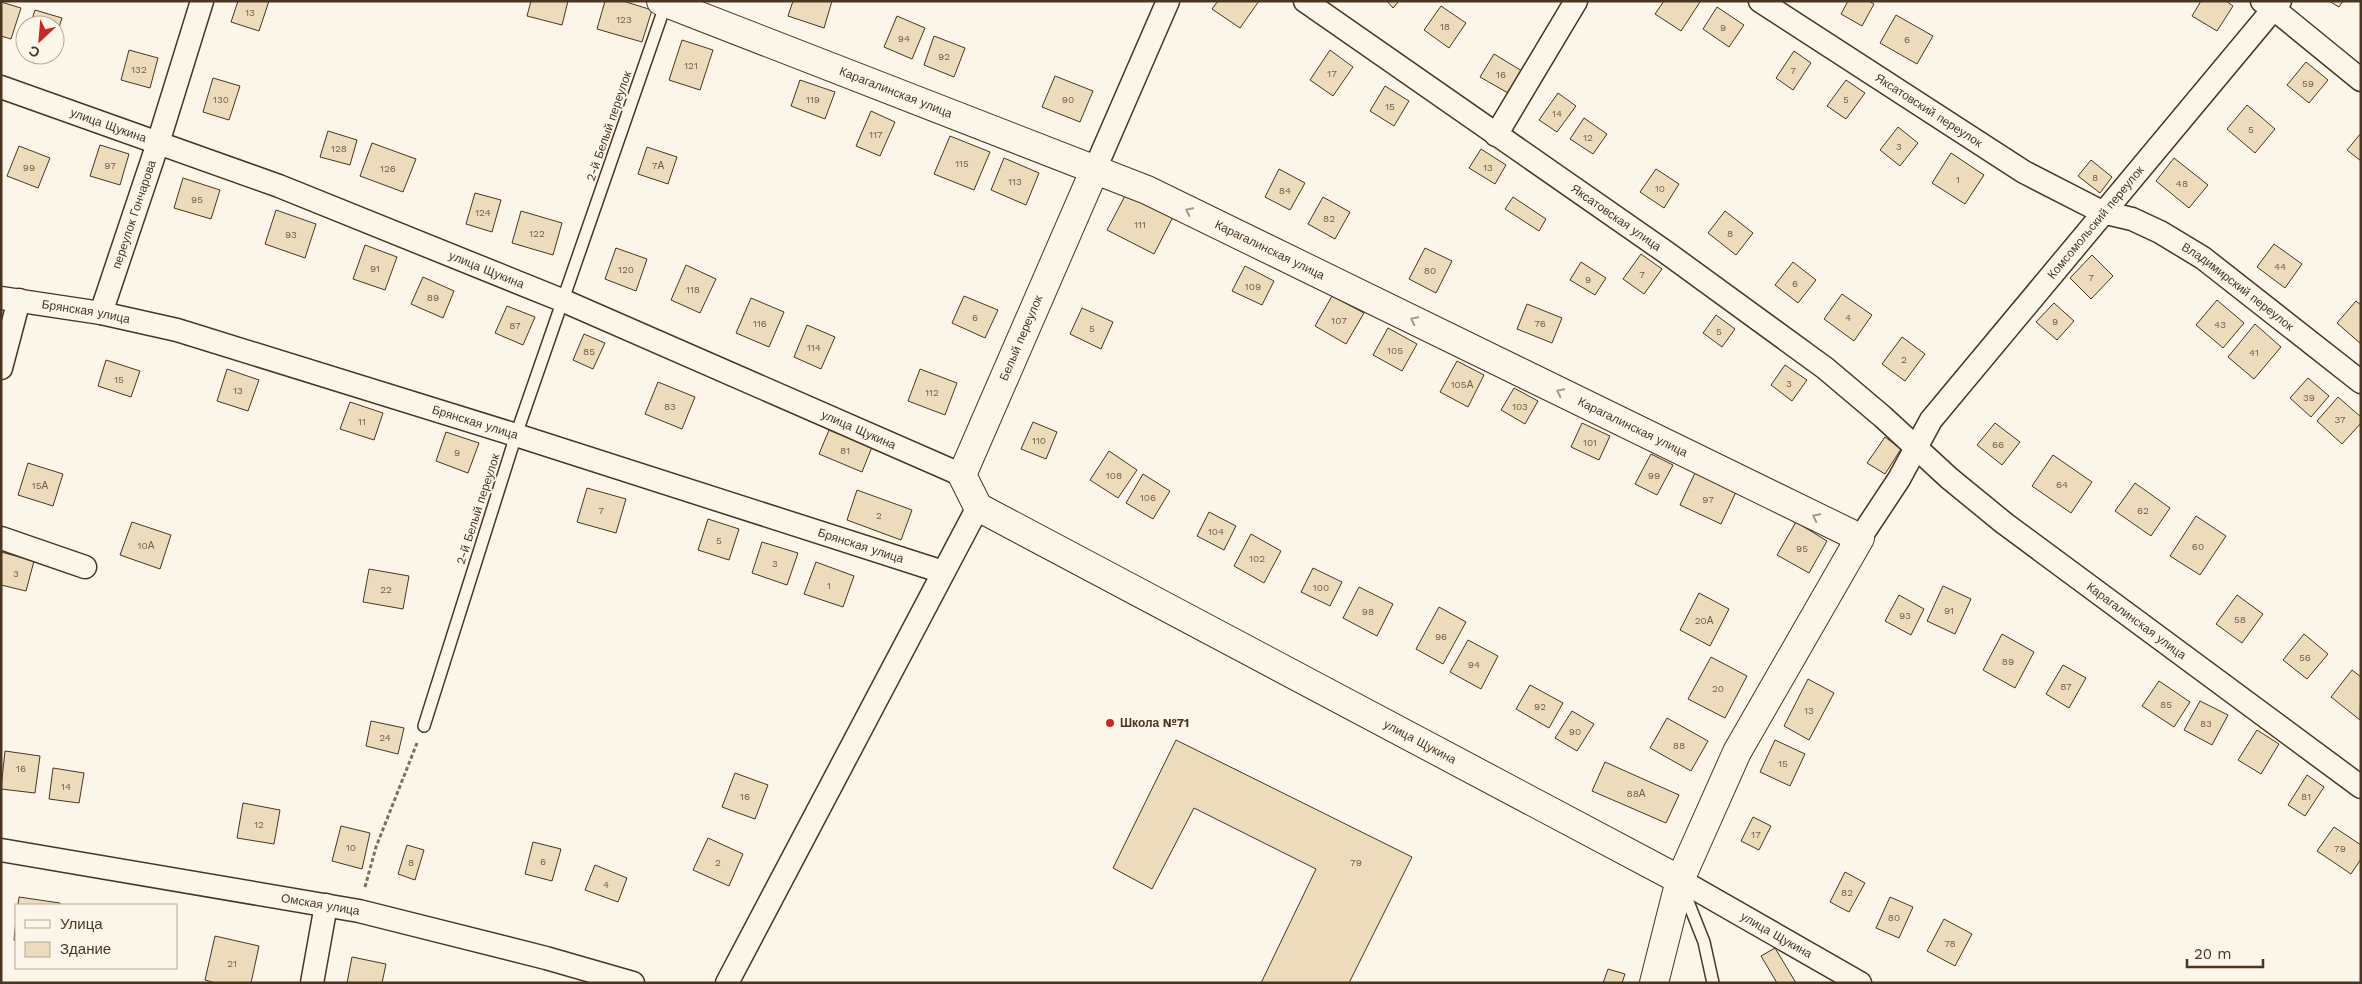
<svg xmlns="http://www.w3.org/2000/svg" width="2362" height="984" viewBox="0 0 2362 984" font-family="'Work Sans',sans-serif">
	<rect width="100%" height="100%" fill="#fbf6e9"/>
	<!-- building -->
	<g fill="#ecdcbc" stroke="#4a3520">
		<path d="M238,1H269L259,31L231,22Z"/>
		<path d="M531,1H568L562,25L527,16Z"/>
		<path d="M605,1H623L652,10L642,42L597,29Z"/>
		<path d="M793,1H832L824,28L788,16Z"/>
		<path d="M1218,1H1259L1240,28L1212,9Z"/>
		<path d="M1387,1H1399L1393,8Z"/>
		<path d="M1664,1H1698L1700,2L1681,31L1655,14Z"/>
		<path d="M1848,1H1869L1874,4L1862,26L1841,14Z"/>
		<path d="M2201,1H2226L2233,6L2217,31L2192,16Z"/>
		<path d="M2329,1H2343L2339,7Z"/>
		<path d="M1,2L21,8L11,39L1,36Z"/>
		<path d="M1441,6L1466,23L1449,48L1424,30Z"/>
		<path d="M1717,7L1744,25L1729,47L1703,29Z"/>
		<path d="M35,10L62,18L55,40V25H30Z"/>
		<path d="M1896,15L1933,36L1917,64L1880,43Z"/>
		<path d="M897,16L925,28L912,59L884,47Z"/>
		<path d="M934,36L965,48L954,77L924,65Z"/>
		<path d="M682,40L713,50L700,90L669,80Z"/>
		<path d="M129,50L158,58L150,88L121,80Z"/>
		<path d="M1330,50L1353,67L1333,96L1310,80Z"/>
		<path d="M1794,51L1811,63L1793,90L1776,78Z"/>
		<path d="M1494,54L1522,71L1508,93L1480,77Z"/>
		<path d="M2306,62L2328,80L2309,103L2287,85Z"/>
		<path d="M1055,76L1093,91L1080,122L1042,107Z"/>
		<path d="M213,78L240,86L229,120L203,112Z"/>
		<path d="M800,80L835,92L825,119L791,106Z"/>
		<path d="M1846,80L1865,93L1846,119L1827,106Z"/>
		<path d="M1385,86L1409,101L1394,126L1370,111Z"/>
		<path d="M1558,93L1576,106L1557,132L1539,120Z"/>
		<path d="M2247,105L2275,129L2255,153L2227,129Z"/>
		<path d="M871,111L895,122L880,156L856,146Z"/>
		<path d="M1584,118L1607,134L1593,154L1570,139Z"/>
		<path d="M1898,127L1918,143L1900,166L1880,150Z"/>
		<path d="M328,131L357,140L350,165L320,157Z"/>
		<path d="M2361,133V161L2347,150Z"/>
		<path d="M950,136L990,152L974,190L934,174Z"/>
		<path d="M372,143L416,159L403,192L360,176Z"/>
		<path d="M100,145L129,154L120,185L90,176Z"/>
		<path d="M19,146L50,158L38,188L7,176Z"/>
		<path d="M647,147L677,157L668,184L638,174Z"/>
		<path d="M1481,149L1506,165L1495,184L1469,168Z"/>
		<path d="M1951,153L1984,175L1965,204L1932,183Z"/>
		<path d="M1004,158L1039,173L1026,205L991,190Z"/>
		<path d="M2174,158L2208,185L2189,208L2156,181Z"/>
		<path d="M2091,160L2112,177L2100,193L2078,176Z"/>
		<path d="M1279,169L1305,183L1290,210L1265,197Z"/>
		<path d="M1656,169L1679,184L1664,208L1640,192Z"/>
		<path d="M183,178L220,190L211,219L174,208Z"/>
		<path d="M475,193L501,200L492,232L466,224Z"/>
		<path d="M1126,194L1173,217L1154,254L1107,230Z"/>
		<path d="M1323,197L1350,212L1335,239L1308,224Z"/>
		<path d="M1513,197L1546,219L1539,231L1505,209Z"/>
		<path d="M276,210L316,224L305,258L265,244Z"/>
		<path d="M521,211L562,223L553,255L512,243Z"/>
		<path d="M1725,211L1753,233L1736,255L1708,233Z"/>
		<path d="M2274,244L2302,264L2285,288L2257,267Z"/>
		<path d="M365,245L397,257L385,290L353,279Z"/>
		<path d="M616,248L647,259L636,291L605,279Z"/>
		<path d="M1425,248L1452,261L1436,293L1409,279Z"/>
		<path d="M1641,254L1662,269L1644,294L1623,279Z"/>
		<path d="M2092,255L2113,276L2091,299L2070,278Z"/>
		<path d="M1581,262L1606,278L1595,295L1570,280Z"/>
		<path d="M1793,262L1816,280L1798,303L1775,285Z"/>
		<path d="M686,265L716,279L700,313L671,300Z"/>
		<path d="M1245,266L1274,281L1262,305L1232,291Z"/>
		<path d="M423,277L454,291L443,318L411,304Z"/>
		<path d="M1842,294L1872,315L1854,341L1824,319Z"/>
		<path d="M964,296L998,310L985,338L952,323Z"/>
		<path d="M1332,296L1364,313L1346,344L1315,326Z"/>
		<path d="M751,298L784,312L769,347L736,333Z"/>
		<path d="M2217,300L2244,323L2223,348L2196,325Z"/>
		<path d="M2356,301L2361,305V344L2337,323Z"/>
		<path d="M2054,303L2074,321L2057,340L2036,322Z"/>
		<path d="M1527,304L1562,318L1552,343L1517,329Z"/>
		<path d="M507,306L535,317L523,345L495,333Z"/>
		<path d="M1082,308L1113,322L1101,349L1070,334Z"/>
		<path d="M1716,315L1735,329L1722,347L1703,333Z"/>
		<path d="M2255,324L2281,347L2254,379L2228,357Z"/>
		<path d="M807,325L835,337L821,369L794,357Z"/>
		<path d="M1388,328L1417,344L1402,371L1373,355Z"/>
		<path d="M584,334L605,343L593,369L573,360Z"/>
		<path d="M1902,337L1925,354L1905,381L1882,364Z"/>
		<path d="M106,360L140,371L131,397L98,386Z"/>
		<path d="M1457,361L1484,375L1468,407L1440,392Z"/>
		<path d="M1785,365L1807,380L1792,401L1771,385Z"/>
		<path d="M227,369L259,380L248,411L217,401Z"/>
		<path d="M920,369L957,383L945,415L908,401Z"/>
		<path d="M2308,378L2329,396L2311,417L2290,398Z"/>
		<path d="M658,382L695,397L682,429L645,414Z"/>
		<path d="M1514,388L1538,401L1525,424L1501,410Z"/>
		<path d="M2338,397L2361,417V423L2342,444L2317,421Z"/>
		<path d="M350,402L383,413L374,440L340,429Z"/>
		<path d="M1033,422L1057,432L1046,459L1021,449Z"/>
		<path d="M1582,423L1610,436L1599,460L1571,447Z"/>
		<path d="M1995,423L2020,442L2002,465L1977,445Z"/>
		<path d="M829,430L872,447L862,472L819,454Z"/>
		<path d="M446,432L479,443L468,473L436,461Z"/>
		<path d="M1885,437L1901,449L1885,474L1867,463Z"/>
		<path d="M1109,451L1137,470L1118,498L1090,480Z"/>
		<path d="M1651,454L1673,465L1657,495L1635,484Z"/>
		<path d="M2053,455L2092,482L2071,513L2032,486Z"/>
		<path d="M28,463L63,474L53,506L18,495Z"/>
		<path d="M1695,473L1736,492L1721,524L1680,505Z"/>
		<path d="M1143,474L1170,491L1153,519L1126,503Z"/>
		<path d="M2135,483L2170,508L2151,536L2115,511Z"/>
		<path d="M587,488L626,499L616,533L577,522Z"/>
		<path d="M857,490L912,510L901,540L847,520Z"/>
		<path d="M1209,512L1236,526L1224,550L1197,536Z"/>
		<path d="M2196,516L2226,536L2200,575L2170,556Z"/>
		<path d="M708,519L739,529L729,560L698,550Z"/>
		<path d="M132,522L171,535L160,569L120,555Z"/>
		<path d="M1796,522L1827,541L1809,573L1777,555Z"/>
		<path d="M1251,534L1281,551L1264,583L1234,566Z"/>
		<path d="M762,542L798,553L787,585L752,573Z"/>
		<path d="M1,552L34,561L26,591L1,585Z"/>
		<path d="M816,562L854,576L843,607L804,594Z"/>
		<path d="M1313,568L1342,582L1330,606L1301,592Z"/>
		<path d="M369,569L409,576L403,609L363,602Z"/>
		<path d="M1943,586L1971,599L1955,634L1927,621Z"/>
		<path d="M1359,587L1393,604L1377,636L1343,618Z"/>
		<path d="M1699,593L1729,609L1710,646L1680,630Z"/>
		<path d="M1899,595L1924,609L1911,635L1885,621Z"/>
		<path d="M2237,595L2263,614L2242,643L2216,624Z"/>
		<path d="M1439,607L1466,622L1443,664L1416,649Z"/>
		<path d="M2002,634L2034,652L2015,688L1983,670Z"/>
		<path d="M2304,634L2328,654L2307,679L2283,660Z"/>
		<path d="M1468,640L1498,656L1481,689L1450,672Z"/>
		<path d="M1711,657L1747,676L1725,718L1688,699Z"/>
		<path d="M2063,665L2086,678L2069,708L2046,694Z"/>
		<path d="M2352,670L2361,677L2360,720L2331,697Z"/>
		<path d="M1808,679L1834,693L1809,740L1784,726Z"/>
		<path d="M2159,681L2190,702L2174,727L2142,706Z"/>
		<path d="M1530,685L1563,703L1549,728L1516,709Z"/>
		<path d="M2200,701L2228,715L2212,745L2184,730Z"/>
		<path d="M1572,711L1594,724L1577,751L1555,738Z"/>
		<path d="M1667,718L1708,741L1691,771L1650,748Z"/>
		<path d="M371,721L404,728L398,754L366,746Z"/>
		<path d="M2257,730L2279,744L2261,774L2238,760Z"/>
		<path d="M1176,740L1412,857L1349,983H1261L1316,869L1194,808L1152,889L1113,868Z"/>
		<path d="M1775,740L1805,754L1790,786L1760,772Z"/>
		<path d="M5,751L40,756L35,793L1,789Z"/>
		<path d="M1605,762L1679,795L1666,823L1592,791Z"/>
		<path d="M53,768L84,773L79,803L49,799Z"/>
		<path d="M735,773L768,785L755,819L722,807Z"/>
		<path d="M2307,775L2324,787L2305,816L2288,805Z"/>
		<path d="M243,803L280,810L274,844L237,838Z"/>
		<path d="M1753,817L1771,826L1759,850L1741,841Z"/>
		<path d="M341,826L370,833L362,869L332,861Z"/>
		<path d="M2334,827L2361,845V859L2351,874L2317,851Z"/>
		<path d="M708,838L743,854L729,886L693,870Z"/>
		<path d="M533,842L561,849L552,881L525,874Z"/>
		<path d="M407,845L424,850L415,880L398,874Z"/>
		<path d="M595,865L627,878L618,902L585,890Z"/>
		<path d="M1845,872L1865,883L1849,912L1830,902Z"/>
		<path d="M19,897L60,903V905H18Z"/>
		<path d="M1890,897L1913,907L1899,938L1876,928Z"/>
		<path d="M1944,919L1972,934L1955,966L1927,951Z"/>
		<path d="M16,920V941L14,940Z"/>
		<path d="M215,936L259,946L251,983H215L205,980Z"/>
		<path d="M1775,948L1796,983H1777L1761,956Z"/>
		<path d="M352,957L386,964L382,983H347Z"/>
		<path d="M1608,969L1625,974L1622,983H1603Z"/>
	</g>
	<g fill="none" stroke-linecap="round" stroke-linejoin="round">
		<defs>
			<g id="service">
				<path d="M424,726L516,435L666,3"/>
				<path d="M1683,889L1704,942L1713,983"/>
			</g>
			<g id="minor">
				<path id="s1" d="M1305,1L1667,253L1825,368L1883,417L1949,478L2004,523L2361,787"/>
				<path id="s2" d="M1760,1L2024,172L2102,212L2132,219L2160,232L2203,258L2361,382"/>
				<path d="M2262,1L2274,9L2361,80"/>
				<path id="s3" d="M1,87L279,186L564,301L962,475"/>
				<path d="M1496,135L1576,1"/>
				<path d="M1095,169L1168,1"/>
				<path id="s4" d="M1,298L101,313L177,330L516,435L943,572"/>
				<path id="s5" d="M101,313L158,143L202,1"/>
				<path d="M1,368L19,300"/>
				<path d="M1,538L85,567"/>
				<path id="s6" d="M1860,538L1899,479L1931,420L2280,1"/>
				<path id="s7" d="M1,850L359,911L546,958L633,983"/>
				<path id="s8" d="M1680,880L1860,983"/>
				<path d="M312,983L326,905"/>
				<path d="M727,983L978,507"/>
			</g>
			<g id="tertiary">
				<path id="s9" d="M661,1L1147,190L1860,538L1737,752L1680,880L1654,983"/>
				<path id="s10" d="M1095,169L962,475L978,507L1680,880"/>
			</g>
		</defs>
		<!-- service casing -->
		<use href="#service" stroke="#4a3520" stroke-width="14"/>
		<!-- minor casing -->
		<use href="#minor" stroke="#4a3520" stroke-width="25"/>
		<!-- tertiary casing -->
		<use href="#tertiary" stroke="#4a3520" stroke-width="30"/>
		<!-- path -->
		<path stroke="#7f6f5c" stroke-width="3" stroke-dasharray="4 2.5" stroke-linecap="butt" d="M365,887L376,847L417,743"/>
		<!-- service -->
		<use href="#service" stroke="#fbf6e9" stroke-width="11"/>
		<!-- minor -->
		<use href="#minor" stroke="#fbf6e9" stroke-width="22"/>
		<!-- tertiary -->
		<use href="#tertiary" stroke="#fbf6e9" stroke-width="28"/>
	</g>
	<!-- one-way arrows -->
	<defs><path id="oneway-chevron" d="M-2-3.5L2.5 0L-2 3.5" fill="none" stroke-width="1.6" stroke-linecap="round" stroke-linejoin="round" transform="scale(1.25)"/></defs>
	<g stroke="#a29684">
		<use href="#oneway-chevron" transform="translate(1189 211) rotate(-154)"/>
		<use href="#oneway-chevron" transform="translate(1414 320) rotate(-154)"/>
		<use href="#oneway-chevron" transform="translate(1560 392) rotate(-154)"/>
		<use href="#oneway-chevron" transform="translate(1816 517) rotate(-154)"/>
	</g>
	<!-- markers -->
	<circle fill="#c62828" stroke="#fbf6e9" stroke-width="2" cx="1110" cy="723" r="5"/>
	<g text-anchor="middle" stroke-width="4" stroke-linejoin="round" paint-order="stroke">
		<!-- number labels -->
		<g font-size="10" fill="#725f47">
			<text x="250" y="16">13</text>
			<text x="624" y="23">123</text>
			<text x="1445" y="30">18</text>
			<text x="1723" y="31">9</text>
			<text x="904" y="42">94</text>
			<text x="1907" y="43">6</text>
			<text x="944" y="60">92</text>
			<text x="691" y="69">121</text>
			<text x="139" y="73">132</text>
			<text x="1793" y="74">7</text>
			<text x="1332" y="77">17</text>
			<text x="1501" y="78">16</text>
			<text x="2308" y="87">59</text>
			<text x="221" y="103">130</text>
			<text x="813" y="103">119</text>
			<text x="1068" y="103">90</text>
			<text x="1846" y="103">5</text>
			<text x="1390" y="110">15</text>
			<text x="1557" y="117">14</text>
			<text x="2251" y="133">5</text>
			<text x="876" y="138">117</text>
			<text x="1588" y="141">12</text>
			<text x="1899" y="150">3</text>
			<text x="339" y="152">128</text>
			<text x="962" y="167">115</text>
			<text x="110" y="169">97</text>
			<text x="658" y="169">7А</text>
			<text x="29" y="171">99</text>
			<text x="1488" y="171">13</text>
			<text x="388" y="172">126</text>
			<text x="2095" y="181">8</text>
			<text x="1958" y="183">1</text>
			<text x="1015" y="185">113</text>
			<text x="2182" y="187">48</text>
			<text x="1660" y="192">10</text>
			<text x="1285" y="194">84</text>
			<text x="197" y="203">95</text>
			<text x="483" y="216">124</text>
			<text x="1329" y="222">82</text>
			<text x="1140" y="228">111</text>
			<text x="537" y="237">122</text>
			<text x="1730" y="237">8</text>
			<text x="291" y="238">93</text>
			<text x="2280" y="270">44</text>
			<text x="375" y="272">91</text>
			<text x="626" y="273">120</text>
			<text x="1430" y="274">80</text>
			<text x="1642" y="278">7</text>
			<text x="2091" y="281">7</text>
			<text x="1588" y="283">9</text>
			<text x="1795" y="287">6</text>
			<text x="1253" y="290">109</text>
			<text x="693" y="293">118</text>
			<text x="433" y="301">89</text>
			<text x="975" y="321">6</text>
			<text x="1848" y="321">4</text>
			<text x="1339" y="324">107</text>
			<text x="2055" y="325">9</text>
			<text x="760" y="327">116</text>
			<text x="1540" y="327">76</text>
			<text x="2220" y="328">43</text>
			<text x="515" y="329">87</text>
			<text x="1092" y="332">5</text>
			<text x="1719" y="335">5</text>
			<text x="814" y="351">114</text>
			<text x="1395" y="354">105</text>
			<text x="589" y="355">85</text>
			<text x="2254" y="356">41</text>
			<text x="1904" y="363">2</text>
			<text x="119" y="383">15</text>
			<text x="1789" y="387">3</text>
			<text x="1462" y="388">105А</text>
			<text x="238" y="394">13</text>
			<text x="932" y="396">112</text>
			<text x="2309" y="401">39</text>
			<text x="670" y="410">83</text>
			<text x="1520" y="410">103</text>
			<text x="2340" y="423">37</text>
			<text x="362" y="425">11</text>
			<text x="1039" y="444">110</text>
			<text x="1590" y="446">101</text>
			<text x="1998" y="448">66</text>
			<text x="845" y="454">81</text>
			<text x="457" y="456">9</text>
			<text x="1114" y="479">108</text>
			<text x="1654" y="479">99</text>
			<text x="2062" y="488">64</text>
			<text x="40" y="489">15А</text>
			<text x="1148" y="501">106</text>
			<text x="1708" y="503">97</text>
			<text x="601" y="514">7</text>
			<text x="2143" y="514">62</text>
			<text x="879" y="519">2</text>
			<text x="1216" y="535">104</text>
			<text x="719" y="544">5</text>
			<text x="146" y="549">10А</text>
			<text x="2198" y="550">60</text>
			<text x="1802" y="552">95</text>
			<text x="1257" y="562">102</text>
			<text x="775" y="567">3</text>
			<text x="16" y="577">3</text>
			<text x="829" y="589">1</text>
			<text x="1321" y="591">100</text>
			<text x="386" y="593">22</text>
			<text x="1949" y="614">91</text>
			<text x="1368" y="615">98</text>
			<text x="1905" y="619">93</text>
			<text x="2240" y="623">58</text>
			<text x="1704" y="624">20А</text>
			<text x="1441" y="640">96</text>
			<text x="2305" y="661">56</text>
			<text x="2008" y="665">89</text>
			<text x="1474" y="668">94</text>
			<text x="2066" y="690">87</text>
			<text x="1718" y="692">20</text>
			<text x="2166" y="708">85</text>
			<text x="1540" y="710">92</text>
			<text x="1809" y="714">13</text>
			<text x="2206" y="727">83</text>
			<text x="1575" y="735">90</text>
			<text x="385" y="741">24</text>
			<text x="1679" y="749">88</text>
			<text x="1783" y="767">15</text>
			<text x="21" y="772">16</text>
			<text x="66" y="790">14</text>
			<text x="1636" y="797">88А</text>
			<text x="745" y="800">16</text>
			<text x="2306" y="800">81</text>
			<text x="259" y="828">12</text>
			<text x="1756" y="838">17</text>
			<text x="351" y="851">10</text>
			<text x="2340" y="852">79</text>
			<text x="543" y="865">6</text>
			<text x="411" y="866">8</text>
			<text x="718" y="866">2</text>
			<text x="1356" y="866">79</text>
			<text x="606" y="888">4</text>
			<text x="1847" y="896">82</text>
			<text x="1894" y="921">80</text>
			<text x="1950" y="947">78</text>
			<text x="232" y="967">21</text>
		</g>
		<!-- street labels -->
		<g font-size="12" fill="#4a3520" stroke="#fbf6e9">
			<text dy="4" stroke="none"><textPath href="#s9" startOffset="252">Карагалинская улица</textPath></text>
			<text dy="4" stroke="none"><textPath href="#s2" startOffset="201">Яксатовский переулок</textPath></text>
			<text dy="4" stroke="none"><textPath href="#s3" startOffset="114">улица Щукина</textPath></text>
			<text transform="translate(609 126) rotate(-71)" y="4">2-й Белый переулок</text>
			<text dy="4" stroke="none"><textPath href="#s5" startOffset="104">переулок Гончарова</textPath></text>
			<text dy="4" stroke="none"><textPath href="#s1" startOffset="379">Яксатовская улица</textPath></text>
			<text dy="4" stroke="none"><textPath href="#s6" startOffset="395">Комсомольский переулок</textPath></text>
			<text dy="4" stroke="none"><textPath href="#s9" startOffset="658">Карагалинская улица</textPath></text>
			<text dy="4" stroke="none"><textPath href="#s3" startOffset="519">улица Щукина</textPath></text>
			<text dy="4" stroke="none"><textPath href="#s2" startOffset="559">Владимирский переулок</textPath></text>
			<text dy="4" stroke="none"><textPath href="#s4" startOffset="86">Брянская улица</textPath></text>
			<text transform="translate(1021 338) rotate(-67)" y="4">Белый переулок</text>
			<text dy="4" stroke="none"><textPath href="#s4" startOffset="491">Брянская улица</textPath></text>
			<text dy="4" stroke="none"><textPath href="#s9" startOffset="1062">Карагалинская улица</textPath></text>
			<text dy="4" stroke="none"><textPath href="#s3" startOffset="924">улица Щукина</textPath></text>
			<text transform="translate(478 509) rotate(-72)" y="4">2-й Белый переулок</text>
			<text dy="4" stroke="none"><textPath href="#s4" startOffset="896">Брянская улица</textPath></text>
			<text dy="4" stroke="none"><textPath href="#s1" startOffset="1038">Карагалинская улица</textPath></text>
			<text dy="4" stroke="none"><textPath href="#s10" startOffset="870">улица Щукина</textPath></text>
			<text dy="4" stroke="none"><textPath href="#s7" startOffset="324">Омская улица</textPath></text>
			<text dy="4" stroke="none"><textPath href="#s8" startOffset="111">улица Щукина</textPath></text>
		</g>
		<!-- poi labels -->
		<g font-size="12" font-weight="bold" fill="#4a3520" stroke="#fbf6e9" text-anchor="start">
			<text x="1120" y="727">Школа №71</text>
		</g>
	</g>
	<!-- border -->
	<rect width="2362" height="984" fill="none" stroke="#4a3520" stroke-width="5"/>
	<!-- legend -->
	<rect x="15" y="904" width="162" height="65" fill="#fbf6e9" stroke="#b4a999"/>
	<rect x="25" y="920" width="25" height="8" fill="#fbf6e9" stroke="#b4a999"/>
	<text x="60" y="929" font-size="15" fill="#4a3520">Улица</text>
	<rect x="25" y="942" width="25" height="15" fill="#ecdcbc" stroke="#b4a999"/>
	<text x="60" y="954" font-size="15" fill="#4a3520">Здание</text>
	<!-- north arrow -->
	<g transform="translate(40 40) rotate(206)"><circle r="24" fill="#fbf6e9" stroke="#b4a999"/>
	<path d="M0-4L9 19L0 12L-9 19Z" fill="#c62828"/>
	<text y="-8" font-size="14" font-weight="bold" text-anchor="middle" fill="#4a3520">С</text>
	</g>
	<!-- scale -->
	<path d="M2187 959v8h76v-8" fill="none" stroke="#4a3520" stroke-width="2.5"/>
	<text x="2194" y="959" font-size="15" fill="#4a3520" stroke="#fbf6e9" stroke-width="4" paint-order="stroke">20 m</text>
</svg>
